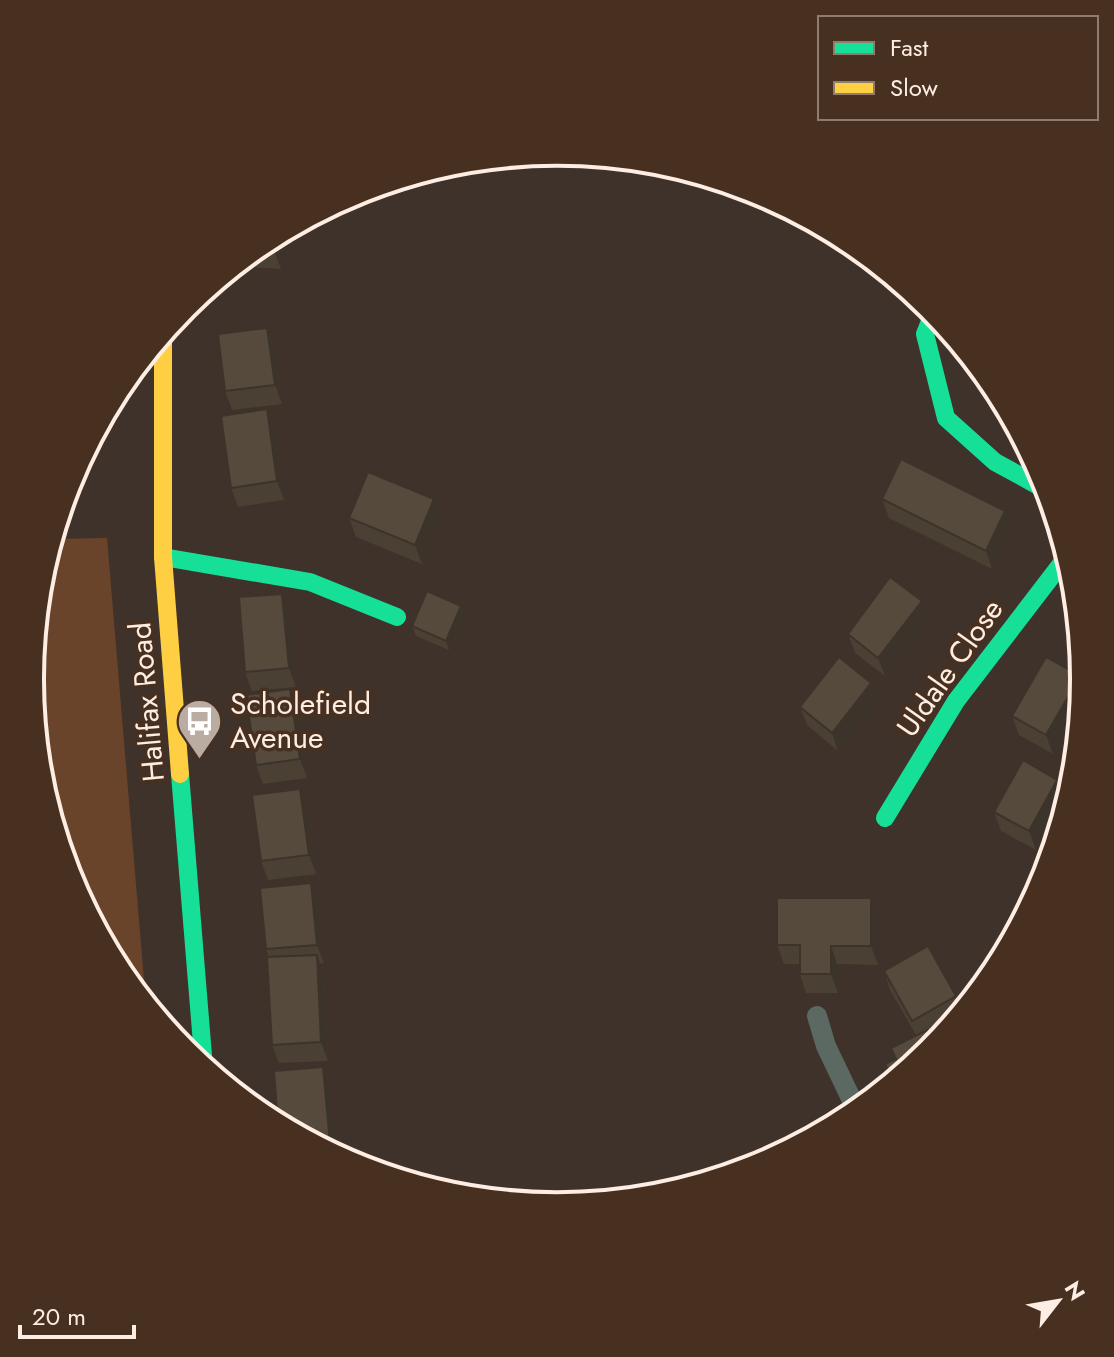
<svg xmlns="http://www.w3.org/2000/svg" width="1114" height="1357" viewBox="0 0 1114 1357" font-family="Jost,sans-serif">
	<rect width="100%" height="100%" fill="#3f322a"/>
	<!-- green -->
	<path fill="#69432a" d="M107,538L146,1004C42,878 4,696 51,539Z"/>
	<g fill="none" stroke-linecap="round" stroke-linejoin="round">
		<!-- lane -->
		<path stroke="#5c6963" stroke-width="20" d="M817,1016L826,1046L857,1111"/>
		<!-- fast -->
		<g stroke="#16e098" stroke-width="18">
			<path d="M934,311L925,334L946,418L995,462L1048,491"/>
			<path d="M163,557L310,582L397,617"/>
			<path d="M180,774L204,1068"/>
			<path d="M885,818L956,701L1068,555"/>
		</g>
		<!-- slow -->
		<path stroke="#ffcf43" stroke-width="18" d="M163,332V557L180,774"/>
	</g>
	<!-- wall -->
	<g fill="#4a4034">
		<path d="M284,230L281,269L233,266L265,240Z"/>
		<path d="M267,328L274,346L282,404L232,410L225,391Z"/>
		<path d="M273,428L284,500L238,507L231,488Z"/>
		<path d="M434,499L441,518L422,564L356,537L349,518Z"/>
		<path d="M882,499L1005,511L1012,529L992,569L889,518Z"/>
		<path d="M922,601L928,620L885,676L855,653L848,634Z"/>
		<path d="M289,613L296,687L252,691L245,672Z"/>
		<path d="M464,616L449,650L416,636L412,626Z"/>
		<path d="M1046,657L1053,754L1019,735L1012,716Z"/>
		<path d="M871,683L878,702L838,751L807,725L800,707Z"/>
		<path d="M297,708L307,778L263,784L256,765Z"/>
		<path d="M1064,799L1036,850L1001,831L994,812Z"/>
		<path d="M307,808L316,874L268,880L261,861Z"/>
		<path d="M871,898L878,917V965L837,964L838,993H806L800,974V964H784L777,945Z"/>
		<path d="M318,902L324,963L320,964L324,973L328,1061L279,1063L272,1045L269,957L266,949Z"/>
		<path d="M884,971L956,996L962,1012L957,1018L929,1034V1051L892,1082L885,1064L895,1059L891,1048L916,1035L890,990Z"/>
		<path d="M329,1085L336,1155L278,1124Z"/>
	</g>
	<!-- shaded-wall -->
	<g fill="#3c342b">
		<path d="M284,230L281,269L274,250L275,234Z"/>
		<path d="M267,328L274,346L282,404L275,385Z"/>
		<path d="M267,409L273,428L284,500L277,481Z"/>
		<path d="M434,499L441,518L422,564L415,545Z"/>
		<path d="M1005,511L1012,529L992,569L986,551Z"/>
		<path d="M282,594L289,613L296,687L289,668Z"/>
		<path d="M922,601L928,620L885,676L878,658Z"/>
		<path d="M461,606L464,616L449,650L446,641Z"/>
		<path d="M1080,676L1083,685L1081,704L1053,754L1046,735Z"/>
		<path d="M871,683L878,702L838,751L832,733Z"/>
		<path d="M290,689L297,708L307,778L300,759Z"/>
		<path d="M1057,780L1064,799L1036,850L1029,831Z"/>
		<path d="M300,789L307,808L316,874L309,855Z"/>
		<path d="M311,883L318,902L324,963L317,945Z"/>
		<path d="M871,898L878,917V965L871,946Z"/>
		<path d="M831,946L837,964L838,993L831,974Z"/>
		<path d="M317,955L324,973L328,1061L321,1042Z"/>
		<path d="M323,1067L329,1085L336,1155L333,1154L330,1144Z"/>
	</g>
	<!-- building -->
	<g fill="#564a3d" stroke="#3c342b" stroke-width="2">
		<path d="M275,234L274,250L254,249L265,240Z"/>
		<path d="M267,328L275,385L225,391L218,334Z"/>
		<path d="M267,409L277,481L231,488L221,416Z"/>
		<path d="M901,459L1005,511L986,551L882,499Z"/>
		<path d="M368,472L434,499L415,545L349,518Z"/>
		<path d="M890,577L922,601L878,658L848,634Z"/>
		<path d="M427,591L461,606L446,641L412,626Z"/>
		<path d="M282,594L289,668L245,672L239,597Z"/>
		<path d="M839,657L871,683L832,733L800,707Z"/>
		<path d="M1046,657L1080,676L1046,735L1012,716Z"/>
		<path d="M290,689L300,759L256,765L246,695Z"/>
		<path d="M1023,760L1057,780L1029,831L994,812Z"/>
		<path d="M300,789L309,855L261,861L252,795Z"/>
		<path d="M311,883L317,945L266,949L260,888Z"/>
		<path d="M777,898H871V946H831V974H800V945H777Z"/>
		<path d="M928,946L956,996L912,1021L884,971Z"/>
		<path d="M317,955L321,1042L272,1045L267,957Z"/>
		<path d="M927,1030L935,1045L929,1051L894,1081L885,1064L896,1059L891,1048Z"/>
		<path d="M323,1067L330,1144L317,1145L278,1124L274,1071Z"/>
	</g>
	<!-- icons -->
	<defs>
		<symbol id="bus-pin" viewBox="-11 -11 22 30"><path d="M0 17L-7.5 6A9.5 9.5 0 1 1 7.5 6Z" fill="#baaca2" stroke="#483021"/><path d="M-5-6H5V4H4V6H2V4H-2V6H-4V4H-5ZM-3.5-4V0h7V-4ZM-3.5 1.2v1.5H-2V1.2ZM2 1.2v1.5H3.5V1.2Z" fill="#fff"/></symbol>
	</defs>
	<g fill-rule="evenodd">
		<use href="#bus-pin" x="174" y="696" width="51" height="69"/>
	</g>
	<g text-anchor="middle" stroke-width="7" stroke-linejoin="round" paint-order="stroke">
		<!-- street labels -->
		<g font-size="30" fill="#fdede3" stroke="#483021">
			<text transform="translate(950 668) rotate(-55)" y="10">Uldale Close</text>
			<text transform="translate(147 702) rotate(-95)" y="10">Halifax Road</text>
		</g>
		<!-- poi labels -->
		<g font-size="30" fill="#fdede3" stroke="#483021" text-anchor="start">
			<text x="230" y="714">Scholefield<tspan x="230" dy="34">Avenue</tspan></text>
		</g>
	</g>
	<!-- crop -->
	<path d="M0 0H1114V1357H0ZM44 679a513 513 0 1 1 1026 0a513 513 0 1 1-1026 0Z" fill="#483021" fill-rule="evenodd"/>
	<path fill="none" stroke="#fdede3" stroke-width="4" d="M44 679a513 513 0 1 1 1026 0a513 513 0 1 1-1026 0Z"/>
	<!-- legend -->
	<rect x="818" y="16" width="280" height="104" fill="#483021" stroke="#907c6f" stroke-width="2"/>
	<rect x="834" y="42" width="40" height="12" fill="#16e098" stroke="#907c6f" stroke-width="2"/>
	<text x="890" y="56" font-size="24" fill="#fdede3">Fast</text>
	<rect x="834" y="82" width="40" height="12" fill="#ffcf43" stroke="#907c6f" stroke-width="2"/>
	<text x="890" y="96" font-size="24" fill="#fdede3">Slow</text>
	<!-- north arrow -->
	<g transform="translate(1058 1301) rotate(59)" stroke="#483021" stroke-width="6" paint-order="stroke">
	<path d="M0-6L14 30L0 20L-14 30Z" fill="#fdede3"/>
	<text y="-12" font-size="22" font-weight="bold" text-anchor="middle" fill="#fdede3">N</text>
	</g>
	<!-- scale -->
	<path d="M20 1325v12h114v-12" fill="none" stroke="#fdede3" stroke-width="4"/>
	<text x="32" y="1325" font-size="24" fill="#fdede3" stroke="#483021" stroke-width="6" paint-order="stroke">20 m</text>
</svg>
